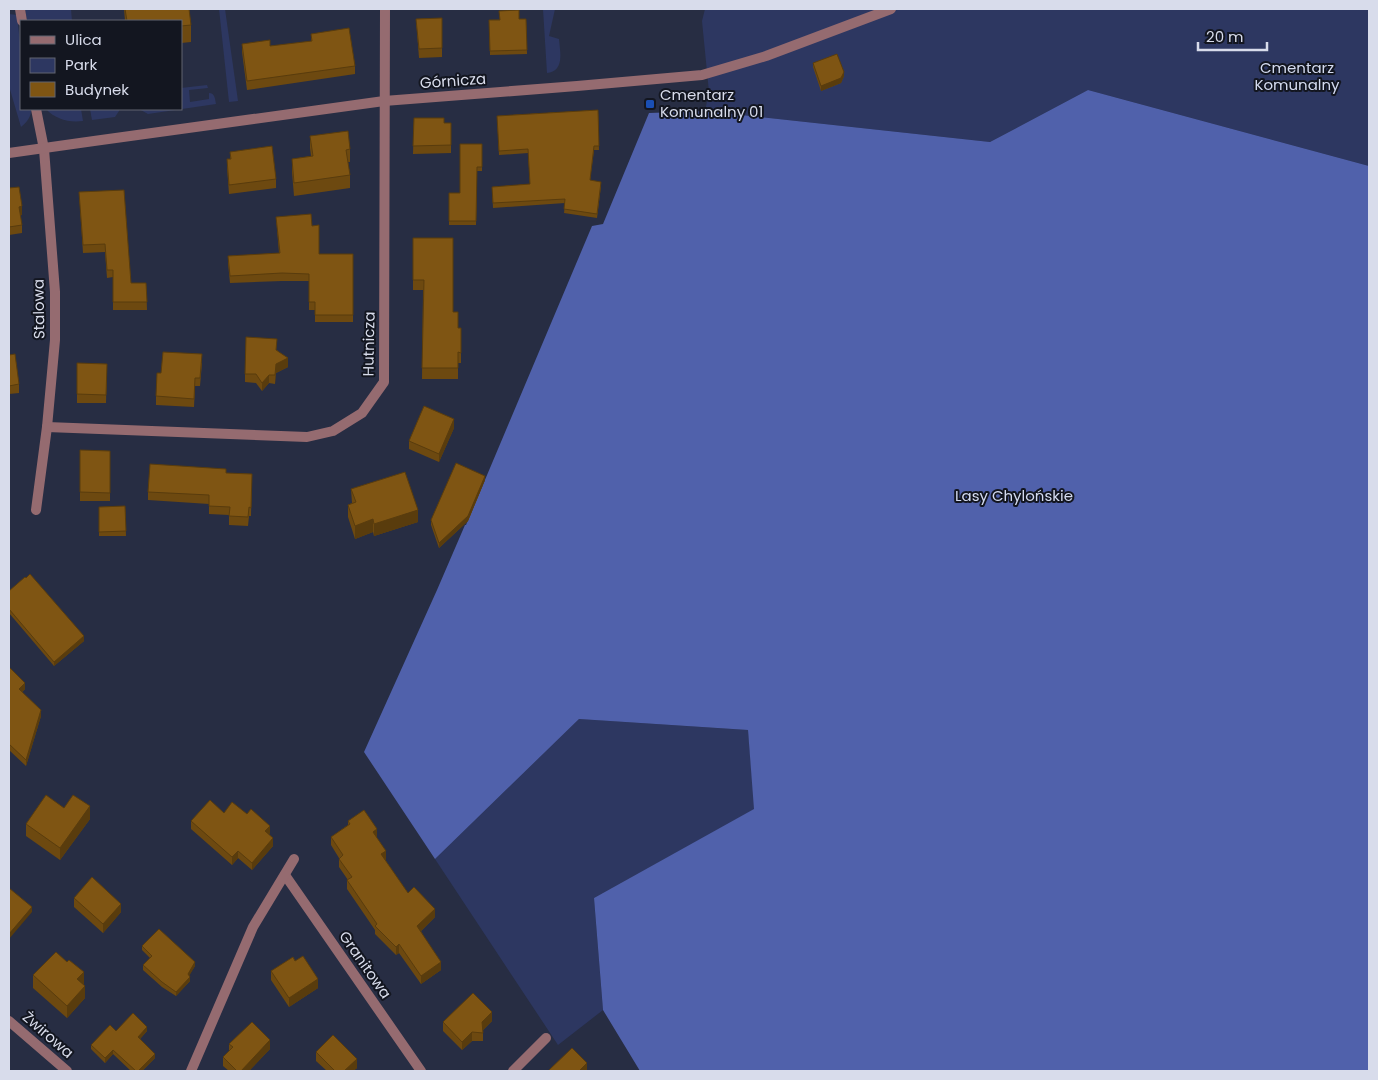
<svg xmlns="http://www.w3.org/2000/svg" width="1378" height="1080" viewBox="0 0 1378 1080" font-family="Poppins,sans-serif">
	<rect width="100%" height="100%" fill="#272d43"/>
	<!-- green -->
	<g fill="#2d3761">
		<path d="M25,9H71L72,21H27Z"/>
		<path d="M219,9H225L238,101L229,102Z"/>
		<path d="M543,9H555L549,36L559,39C560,52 565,71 547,73Z"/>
		<path d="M705,9H1369V166L1088,90L990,142L705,111L709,92L702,21Z"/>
		<path d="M9,14L17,15L21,52V109H31C32,116 26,123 21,127L9,86Z"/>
		<path d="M207,85L208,88L189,90L190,102L209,99V93C215,93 215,99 216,104L148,114L139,109H181V88Z"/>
		<path d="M46,109H81L83,121C69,123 55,119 46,109Z"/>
		<path d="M90,109H119V111L115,117L92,120Z"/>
		<path d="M579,719L748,730L755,809L594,898L603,1010L558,1045L435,859Z"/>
	</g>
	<!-- forest -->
	<path fill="#5061ab" d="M1088,90L1369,166V1071H640L603,1010L594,898L754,809L748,730L579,719L435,859L364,752L437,590L465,525H466L592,226L603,224L649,113L705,111L990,142Z"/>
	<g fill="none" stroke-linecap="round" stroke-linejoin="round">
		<!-- street -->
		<g stroke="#956b70" stroke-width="10">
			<path d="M20,9L22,21"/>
			<path d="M36,109L44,149L55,292V340L47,427L36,510"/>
			<path d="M9,153L94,141L384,101L577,86L702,75L766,56L891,9"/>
			<path d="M47,427L307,437L333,431L362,413L384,382L385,9"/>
			<path d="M285,875L421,1071"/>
			<path d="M9,1021L67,1071"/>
			<path d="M191,1071L253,927L294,859"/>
			<path d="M513,1071L546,1038"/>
		</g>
	</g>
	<!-- wall -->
	<g fill="#6d4910">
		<path d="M124,9H189L191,25V42L181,43V21H125Z"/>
		<path d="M442,18V57L419,58L416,19Z"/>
		<path d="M526,19L527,54L490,55L489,20Z"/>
		<path d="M311,34L355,66V74L247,90L242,52V44L270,46L311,42Z"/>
		<path d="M813,63L844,76L841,83L821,91L813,67Z"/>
		<path d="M598,110L599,150H594L590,180L601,186L597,218L564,213L565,203L493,208L492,187L530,184L528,153L499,155L497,116Z"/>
		<path d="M414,118L444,123H451V153L413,154Z"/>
		<path d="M310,136L350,149V162H348L350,175V188L294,196L292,172V159L311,156L310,148Z"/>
		<path d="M482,144V171H477L476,225H449V193H460Z"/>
		<path d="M230,152L276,179V188L229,194L227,167V159H230Z"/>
		<path d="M9,188L22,215H20L22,225V233L9,235Z"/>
		<path d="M79,192L131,283H146L147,310H113V277L107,278L105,252L83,253Z"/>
		<path d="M276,217L312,226L319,254H353V322H315V310H309V281H282L230,283L228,263V256L279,253Z"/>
		<path d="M413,238L453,312L458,328H461V363H458V379H422L423,290H413Z"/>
		<path d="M277,350L288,367L276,373L275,384L269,383L262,391L256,383L245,382V374Z"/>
		<path d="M9,355L19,384V393L9,394Z"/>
		<path d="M77,363L107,364L106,403H77Z"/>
		<path d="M202,363L200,386H195L194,407L156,405V396L161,373Z"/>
		<path d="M454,428L439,462L409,449V441Z"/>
		<path d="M80,450L110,451V501H80Z"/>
		<path d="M226,473L252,474L251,516H249L248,526L229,525V515L209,514V504L148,500V492Z"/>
		<path d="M485,480L468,521L439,548L431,525V520Z"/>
		<path d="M351,489L418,522L374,536L373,532L355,539L348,517V505L352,503Z"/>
		<path d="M125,506L126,536H99V507Z"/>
		<path d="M26,578L84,641L54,666L9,613V591Z"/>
		<path d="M9,667L25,689L22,692L41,716L26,766L9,750Z"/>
		<path d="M64,808L90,819L60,860L26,836V824Z"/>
		<path d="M224,813L270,833L269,834L273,846L252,870L238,858L232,865L191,829V821Z"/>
		<path d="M348,821L377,838L386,859L385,860L408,893L435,917L421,931L441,970L421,984L399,953L396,955L375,934V930L347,889V880H348L339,867V858L331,845V837L348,825Z"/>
		<path d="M74,898L121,912L103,933L74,907Z"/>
		<path d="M142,946L195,966L189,975L190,981L176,996L162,987L143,970V965L150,958L142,950Z"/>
		<path d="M295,961L318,988L289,1007L271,980V971Z"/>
		<path d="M33,975L84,985L85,998L67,1018L33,988Z"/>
		<path d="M492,1021L483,1030V1041H472L462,1050L443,1031V1022Z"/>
		<path d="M116,1031H147L140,1039L155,1058L142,1071H131L113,1054L105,1063L91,1049V1045Z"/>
		<path d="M229,1044L270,1049L249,1071H229L223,1066V1057L229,1051Z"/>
		<path d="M316,1052L357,1068L353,1071H327L316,1061Z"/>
	</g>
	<!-- shaded-wall -->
	<g fill="#593c0d">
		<path d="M844,72V76L841,83L821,91V86Z"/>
		<path d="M22,206V215L19,216V207Z"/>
		<path d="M288,358V367L276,373L275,384L276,364Z"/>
		<path d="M269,375V383L262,391V383Z"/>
		<path d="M454,419V428L439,462V454Z"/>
		<path d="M485,476V480L468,521L439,548V543Z"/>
		<path d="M418,510V522L374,536V524Z"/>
		<path d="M373,519V532L355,539V526Z"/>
		<path d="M84,636V641L54,666V662Z"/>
		<path d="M25,683V689L19,695V689Z"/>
		<path d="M41,710V716L26,766V760Z"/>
		<path d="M90,806V819L60,860V848Z"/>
		<path d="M270,826V833L265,838V831Z"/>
		<path d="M377,829V838L373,841V832Z"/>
		<path d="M273,838V846L252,870V863Z"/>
		<path d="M238,851V858L232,865V857Z"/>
		<path d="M386,851V859L381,863V854Z"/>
		<path d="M121,904V912L103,933V924Z"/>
		<path d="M32,907V912L9,939V934Z"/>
		<path d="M435,909V917L417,935V926Z"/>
		<path d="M399,944V953L396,955V947Z"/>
		<path d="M195,962V966L188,978V974Z"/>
		<path d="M441,962V970L421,984V976Z"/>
		<path d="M84,972V985L77,979Z"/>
		<path d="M190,977V981L176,996V992Z"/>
		<path d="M318,979V988L289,1007V998Z"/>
		<path d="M85,986V998L67,1018V1006Z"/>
		<path d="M492,1012V1021L482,1031V1022Z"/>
		<path d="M147,1027V1031L138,1041V1037Z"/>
		<path d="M472,1032V1041L462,1050V1042Z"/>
		<path d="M270,1040V1049L249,1071H241Z"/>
		<path d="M113,1050V1054L105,1063V1058Z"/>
		<path d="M155,1054V1058L142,1071H138Z"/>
		<path d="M357,1059V1068L353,1071H344Z"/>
		<path d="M587,1063V1071H579Z"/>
	</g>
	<!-- building -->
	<g fill="#7f5513" stroke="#593c0d">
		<path d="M125,9H189L191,25L181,26V21H127Z"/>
		<path d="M519,10V19H526L527,50L490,51L489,20H500L499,11Z"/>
		<path d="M442,18V48L419,49L416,19Z"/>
		<path d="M349,28L355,66L247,81L242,44L270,40V46L312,41L311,34Z"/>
		<path d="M837,54L844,72L841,78L821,86L813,63Z"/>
		<path d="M598,110L599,146H594L590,180L601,182L597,214L564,209L565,199L493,203L492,187L530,184L528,149L499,151L497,116Z"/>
		<path d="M414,118H444V123H451V145L413,146Z"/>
		<path d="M348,131L350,149L346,150L350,175L294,183L292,159L313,156L310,136Z"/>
		<path d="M460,144H482V167H477L476,221H449V193H460Z"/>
		<path d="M272,146L276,179L229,185L227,159H231L230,152Z"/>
		<path d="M19,187L22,206L19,207L22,225L9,227V188Z"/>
		<path d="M124,190L131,283H146L147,302H113V270H107L105,244L83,245L79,192Z"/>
		<path d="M311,214L312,226L319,225V254H353V315H315V302H309V274L282,273L230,276L228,256L280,253L276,217Z"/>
		<path d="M413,238H453V312H458V328H461V353L458,352V368H422L424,280H413Z"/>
		<path d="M246,337L277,339L276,350L288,358L276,364L275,375H269L262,383L256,374H245Z"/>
		<path d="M163,352L202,354L200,378H195L194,399L156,396L157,373H161Z"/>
		<path d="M15,354L19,384L9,386V355Z"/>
		<path d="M77,363L107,364L106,395L77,394Z"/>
		<path d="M424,406L454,419L439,454L409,441Z"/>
		<path d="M80,450L110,451V493L80,492Z"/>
		<path d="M456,463L485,476L468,516L439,543L431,520Z"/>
		<path d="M150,464L226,469V473L252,474L251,508L249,507L248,517L229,516L230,507L209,506V495L148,492Z"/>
		<path d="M405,472L418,510L374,524L373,519L355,526L348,505L356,502L351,489Z"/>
		<path d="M125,506L126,531L99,532V507Z"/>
		<path d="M30,574L84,636L54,662L9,609V591L25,577L26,578Z"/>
		<path d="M9,667L25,683L19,689L41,710L26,760L9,744Z"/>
		<path d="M46,795L64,808L73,795L90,806L60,848L26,824Z"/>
		<path d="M210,800L224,813L232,802L247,814L251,809L270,826L265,831L273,838L252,863L238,851L232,857L191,821Z"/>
		<path d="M364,810L377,829L373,832L386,851L381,854L408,893L414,887L435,909L417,926L441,962L421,976L399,944L396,947L375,926L377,924L347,880L352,877L339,859L343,855L331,837L350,824L348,821Z"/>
		<path d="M92,877L121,904L103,924L74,898Z"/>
		<path d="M9,888L32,907L9,934Z"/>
		<path d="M159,929L195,962L188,974L190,977L176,992L162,982L143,965L152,956L142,946Z"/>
		<path d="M56,952L67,962L69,960L84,972L77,979L85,986L67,1006L33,975Z"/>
		<path d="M303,956L318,979L289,998L271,971L293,957L295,961Z"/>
		<path d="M473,993L492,1012L482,1022L483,1033L472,1032L462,1042L443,1022Z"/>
		<path d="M133,1013L147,1027L138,1037L155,1054L138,1071H136L113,1050L105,1058L91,1045L110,1025L116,1031Z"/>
		<path d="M252,1022L270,1040L241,1071H237L223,1057L233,1047L229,1044Z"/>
		<path d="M333,1035L357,1059L344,1071H335L316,1052Z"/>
		<path d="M572,1048L587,1063L579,1071H548Z"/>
	</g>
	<!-- markers -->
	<rect fill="#1a4fb4" stroke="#131620" stroke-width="2" x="645" y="99" width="10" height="10" rx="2.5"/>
	<g text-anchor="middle" stroke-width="4" stroke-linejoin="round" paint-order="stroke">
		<!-- park labels -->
		<g font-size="15" fill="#d4dbf0" stroke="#131620">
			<text x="1297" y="73">Cmentarz<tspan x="1297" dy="17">Komunalny</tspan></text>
			<text x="1014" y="501">Lasy Chylońskie</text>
		</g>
		<!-- street labels -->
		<g font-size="15" fill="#d8dceb" stroke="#131620">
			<text transform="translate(453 81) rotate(-4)" y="5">Górnicza</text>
			<text transform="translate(39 309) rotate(-91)" y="5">Stalowa</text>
			<text transform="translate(369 344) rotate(-89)" y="5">Hutnicza</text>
			<text transform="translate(365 965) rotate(55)" y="5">Granitowa</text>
			<text transform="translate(48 1035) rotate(41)" y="5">Żwirowa</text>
		</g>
		<!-- poi labels -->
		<g font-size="15" fill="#d8dceb" stroke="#131620" text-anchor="start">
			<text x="660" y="100">Cmentarz<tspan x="660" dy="17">Komunalny 01</tspan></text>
		</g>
	</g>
	<!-- border -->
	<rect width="1378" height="1080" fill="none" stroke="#d8dceb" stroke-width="20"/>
	<!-- legend -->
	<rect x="20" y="20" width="162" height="90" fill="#131620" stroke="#626571"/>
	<rect x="30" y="36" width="25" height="8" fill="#956b70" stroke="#626571"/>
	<text x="65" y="45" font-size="15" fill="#d8dceb">Ulica</text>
	<rect x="30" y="58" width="25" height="15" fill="#2d3761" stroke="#626571"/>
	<text x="65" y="70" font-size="15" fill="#d8dceb">Park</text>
	<rect x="30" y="82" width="25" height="15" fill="#7f5513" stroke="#626571"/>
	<text x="65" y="95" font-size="15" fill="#d8dceb">Budynek</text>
	<!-- scale -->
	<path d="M1198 42v8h69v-8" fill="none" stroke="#d8dceb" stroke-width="2.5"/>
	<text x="1206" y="42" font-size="15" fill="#d8dceb" stroke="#131620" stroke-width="4" paint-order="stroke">20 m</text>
</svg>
